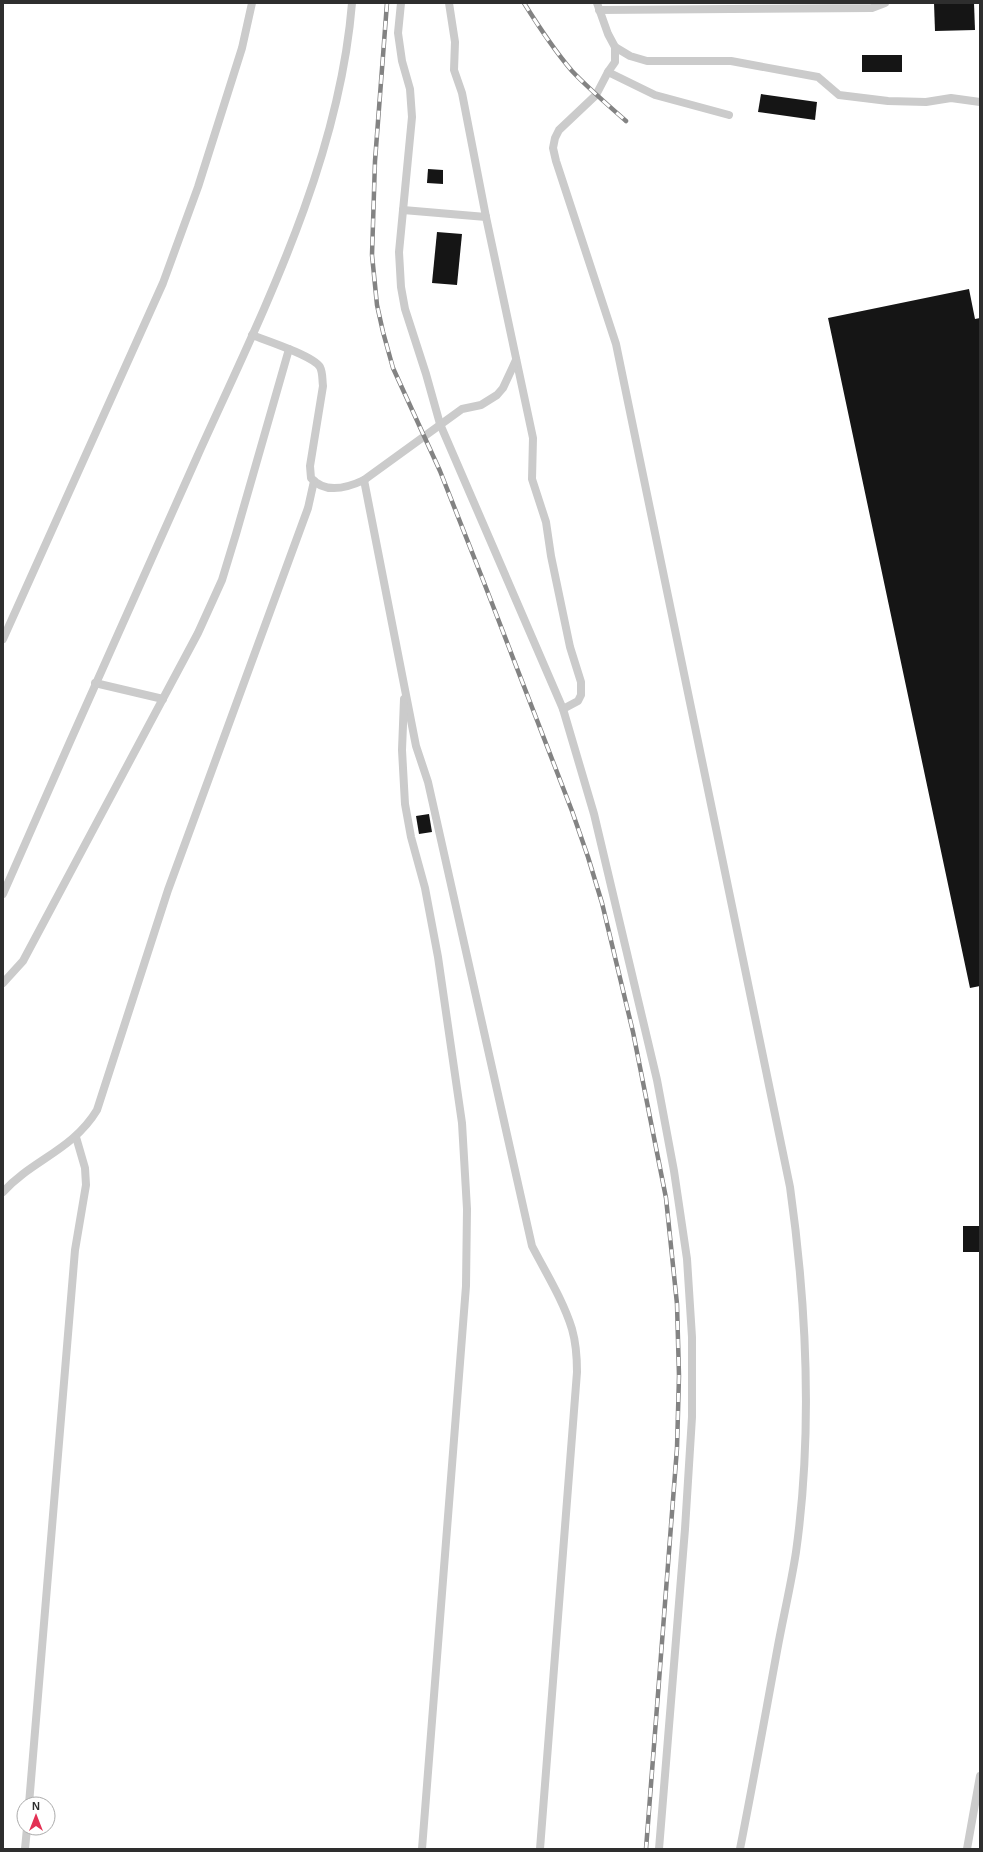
<svg xmlns="http://www.w3.org/2000/svg" width="983" height="1852" viewBox="0 0 983 1852" font-family="Arial,sans-serif">
	<rect width="100%" height="100%" fill="#fff"/>
	<!-- building -->
	<g fill="#151515">
		<path d="M934,3H974L975,30L935,31Z"/>
		<rect x="862" y="55" width="40" height="17"/>
		<path d="M761,94L817,102L815,120L758,112Z"/>
		<path d="M428,169L443,170V184L427,183Z"/>
		<path d="M437,232L462,234L457,285L432,283Z"/>
		<path d="M969,289L975,319L980,318V986L970,988L828,318Z"/>
		<path d="M429,814L432,832L419,834L416,816Z"/>
		<rect x="963" y="1226" width="17" height="26"/>
	</g>
	<g fill="none" stroke-linecap="round" stroke-linejoin="round">
		<!-- service -->
		<g stroke="#cbcbcb" stroke-width="8">
			<path d="M401,3L398,33L402,61L410,89L412,117L399,252L401,287L405,309L426,374L440,424L563,709L594,814L657,1080L674,1171L687,1259L692,1337V1417L685,1529L659,1849"/>
			<path d="M449,3L455,42L454,70L462,93L486,217L533,438L532,479L546,522L551,556L570,647L581,682V695L578,701L563,709"/>
			<path d="M597,3L608,34L615,47L630,56L647,61H731L818,77L839,95L888,101L926,102L951,98L980,102"/>
			<path d="M599,10L872,8L885,3"/>
			<path d="M615,47V62L608,72L655,95L729,115"/>
			<path d="M608,72L596,95L559,130L555,138L553,148L556,161L616,344L790,1187C807,1308 813,1430 796,1552C791,1585 783,1618 777,1651C765,1717 753,1783 740,1849"/>
			<path d="M403,210L486,217"/>
			<path d="M252,335C265,340 314,356 320,367C323,373 322,379 323,386L310,466L311,478C325,494 347,488 364,480L462,409L481,405L497,395L503,388L516,360"/>
			<path d="M364,480L416,746L428,782L532,1246C546,1273 563,1300 572,1329C576,1343 577,1357 577,1372L540,1849"/>
			<path d="M3,639L163,283L198,187L242,48L252,3"/>
			<path d="M95,683L163,699"/>
			<path d="M404,699L402,750L405,804L411,837L425,888L438,957L462,1123L467,1209L466,1286L422,1849"/>
			<path d="M3,894C67,748 131,603 197,457C262,313 339,163 352,3"/>
			<path d="M3,983L23,961L198,633L222,580L236,534L289,349"/>
			<path d="M3,1192C32,1160 73,1150 97,1110L168,890L308,508L314,481"/>
			<path d="M29,1804L75,1250L86,1185L85,1168L76,1137"/>
			<path d="M25,1849L27,1828"/>
			<path d="M967,1849L980,1776"/>
		</g>
		<defs>
			<g id="rail">
				<path d="M387,3L375,161L372,255L377,305L383,332L393,368L440,471L483,580L572,811L588,857L602,903L633,1032L666,1198L677,1304L679,1376L677,1448L646,1849"/>
				<path d="M524,3C539,27 554,50 572,71C589,89 608,105 626,121"/>
			</g>
		</defs>
		<!-- rail casing -->
		<use href="#rail" stroke="#838383" stroke-width="4.5"/>
		<!-- rail -->
		<use href="#rail" stroke="#fff" stroke-width="3" stroke-dasharray="9" stroke-linecap="butt"/>
	</g>
	<!-- border -->
	<rect width="983" height="1852" fill="none" stroke="#2e2e2e" stroke-width="8"/>
	<!-- north arrow -->
	<g transform="translate(36 1816)"><circle r="19" fill="#ffffff" stroke="#ababab"/>
	<path d="M0-3L7 15L0 10L-7 15Z" fill="#e33154"/>
	<text y="-6" font-size="11" font-weight="bold" text-anchor="middle" fill="#2e2e2e">N</text>
	</g>
</svg>
